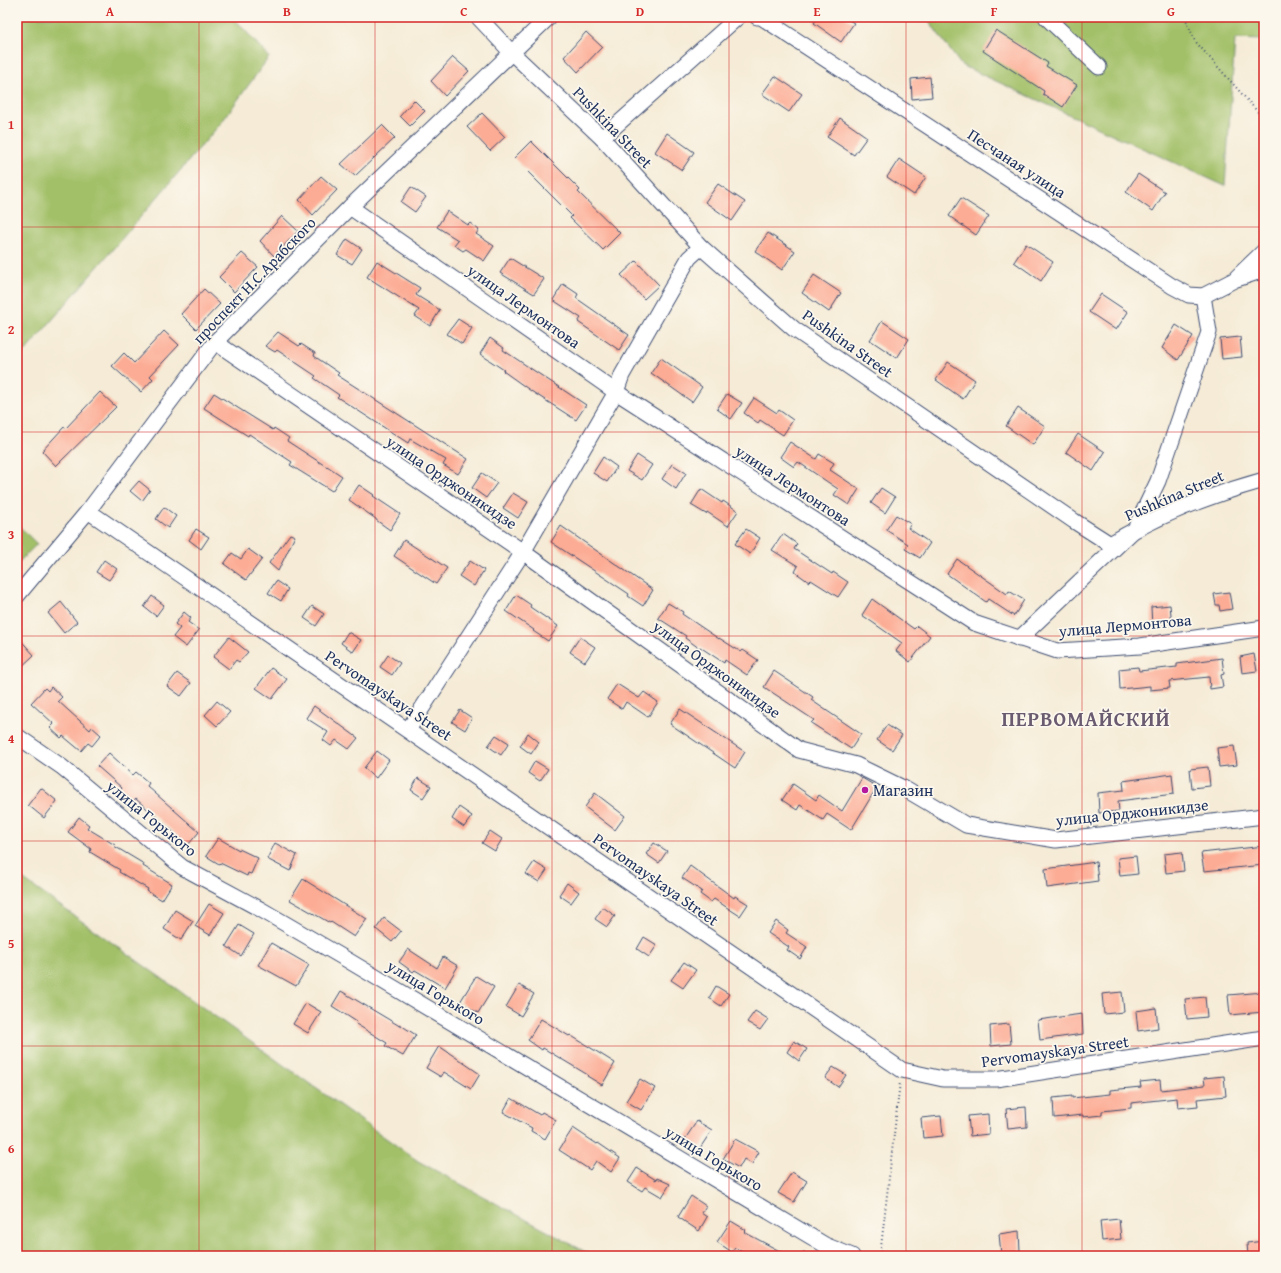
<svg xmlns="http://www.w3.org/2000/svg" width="1281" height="1273" viewBox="0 0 1281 1273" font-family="'Gentium Book Plus',serif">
	<rect width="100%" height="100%" fill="#fbf7ec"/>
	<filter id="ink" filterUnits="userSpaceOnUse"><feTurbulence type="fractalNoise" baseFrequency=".025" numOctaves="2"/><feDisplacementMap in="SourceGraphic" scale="8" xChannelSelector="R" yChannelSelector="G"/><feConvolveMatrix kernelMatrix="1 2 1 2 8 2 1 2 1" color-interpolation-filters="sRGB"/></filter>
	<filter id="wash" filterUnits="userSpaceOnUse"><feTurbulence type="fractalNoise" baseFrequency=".012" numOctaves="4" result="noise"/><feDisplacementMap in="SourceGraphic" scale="16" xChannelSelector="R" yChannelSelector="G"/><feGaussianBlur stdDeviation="0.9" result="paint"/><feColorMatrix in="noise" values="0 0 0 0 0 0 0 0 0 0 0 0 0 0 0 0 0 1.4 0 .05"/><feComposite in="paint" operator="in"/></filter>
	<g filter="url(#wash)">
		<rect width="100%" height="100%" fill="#f5ebd6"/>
		<!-- green -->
		<g fill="#a2c068" stroke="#5e7863">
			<path d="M17,17H233L269,57L221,123L17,361Z"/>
			<path d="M926,17H1264V40L1235,39L1225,186L961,65Z"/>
			<path d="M17,524L37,544L17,564Z"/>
			<path d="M17,875L418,1161L593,1256H17Z"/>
		</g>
		<g id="blocks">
			<!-- building -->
			<g fill="#fcac94">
				<path d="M818,17H844L854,23L841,42L814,23Z"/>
				<path d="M996,30L1048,63L1046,66L1077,85L1063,107L1043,94L1044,91L983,51Z"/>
				<path d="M586,32L602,47L578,72L564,57Z"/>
				<path d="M453,57L469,71L445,96L431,81Z"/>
				<path d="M775,76L802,94L789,112L762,94Z"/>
				<path d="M930,77L932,97L912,99L911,79Z"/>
				<path d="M414,100L425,111L410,126L400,116Z"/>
				<path d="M482,113L505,137L490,151L467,127Z"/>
				<path d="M840,118L867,137L854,155L827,137Z"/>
				<path d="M382,125L395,138L355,176L341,164Z"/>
				<path d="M667,133L694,152L682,170L655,152Z"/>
				<path d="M531,141L580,190L578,192L620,233L603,250L570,218L572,216L514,158Z"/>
				<path d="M899,159L926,177L914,195L887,177Z"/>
				<path d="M1138,174L1165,192L1153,211L1126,192Z"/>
				<path d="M321,176L337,190L313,215L299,200Z"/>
				<path d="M718,184L745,202L732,221L705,202Z"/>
				<path d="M411,187L426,197L415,212L401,202Z"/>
				<path d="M961,198L989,216L976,235L949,216Z"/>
				<path d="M447,211L468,225L470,223L479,230L476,234L494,246L484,261L466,249L463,251L454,245L458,240L437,227Z"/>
				<path d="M282,216L298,231L274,256L260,241Z"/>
				<path d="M768,233L795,251L782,270L755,251Z"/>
				<path d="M347,239L362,249L352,264L337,255Z"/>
				<path d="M1026,244L1053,262L1041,281L1014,262Z"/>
				<path d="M242,253L258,267L234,292L219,277Z"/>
				<path d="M510,258L544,279L534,294L500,273Z"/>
				<path d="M377,261L420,288L416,295L440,310L430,326L415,316L419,310L367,277Z"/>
				<path d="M636,261L659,285L644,299L621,275Z"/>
				<path d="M814,275L841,293L829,312L802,293Z"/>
				<path d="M563,284L578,294L576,298L629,335L619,350L578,322L581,318L553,300Z"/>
				<path d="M204,289L220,304L196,329L181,314Z"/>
				<path d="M1101,294L1128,312L1116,330L1089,312Z"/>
				<path d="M458,319L472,328L462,344L447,334Z"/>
				<path d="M882,321L909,339L897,358L870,340Z"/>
				<path d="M1176,325L1193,336L1178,360L1162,348Z"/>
				<path d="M164,331L179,345L150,376L153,379L141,392L112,366L124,353L134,363Z"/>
				<path d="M278,332L299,346L301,344L315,353L314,356L339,373L337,375L468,459L458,474L443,465L446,460L410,439L408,443L337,397L339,395L314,378L316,376L277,350L275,352L265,346Z"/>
				<path d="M1240,337L1242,357L1222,359L1220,339Z"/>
				<path d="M490,338L504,348L503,350L527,366L586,405L576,420L531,391L503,371L504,370L480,354Z"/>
				<path d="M661,358L702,387L692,402L651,373Z"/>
				<path d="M948,362L975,380L963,399L936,380Z"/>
				<path d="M100,392L116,407L56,466L42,451L64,427L66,428Z"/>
				<path d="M214,393L273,430L274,428L289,438L287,441L327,467V466L342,476L332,491L290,465L292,462L249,434L248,436L204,408Z"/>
				<path d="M727,394L742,403L731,419L717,409Z"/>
				<path d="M754,398L777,413L779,410L793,420L783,435L760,420L758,423L744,413Z"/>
				<path d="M1018,408L1045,426L1033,445L1006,426Z"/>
				<path d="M1078,434L1105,452L1093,471L1066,452Z"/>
				<path d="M790,442L816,459L819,454L834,463L830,470L859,489L849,505L834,495L838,489L798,462L794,467L780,457Z"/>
				<path d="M637,455L652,465L642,480L627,471Z"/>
				<path d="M603,457L617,467L607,482L593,473Z"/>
				<path d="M672,464L686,473L676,489L662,479Z"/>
				<path d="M482,473L497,483L486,498L472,488Z"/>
				<path d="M139,481L150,490L142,501L130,491Z"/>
				<path d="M359,485L374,495L373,496L400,514L390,530L376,520V519L349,500Z"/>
				<path d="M881,488L895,497L885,513L871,503Z"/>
				<path d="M701,489L722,503L723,501L738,511L728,526L707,512L706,514L691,505Z"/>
				<path d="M513,493L528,502L518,518L503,508Z"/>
				<path d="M164,507L176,516L168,528L156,519Z"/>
				<path d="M896,515L911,524L908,528L930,543L920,558L905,549L908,544L886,530Z"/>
				<path d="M561,526L653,590L643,606L628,596L629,594L551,542Z"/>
				<path d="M196,529L209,537L201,549L189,540Z"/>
				<path d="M746,529L760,538L750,554L735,544Z"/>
				<path d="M290,534L295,536L278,571L269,563Z"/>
				<path d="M783,534L797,544L794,549L832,574L833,572L848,582L838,597L811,580L809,582L795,572L798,566L772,550Z"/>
				<path d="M404,540L447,568L436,584L394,556Z"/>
				<path d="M248,549L262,559L246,580L224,564L232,553L241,559Z"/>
				<path d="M957,559L1007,594L1009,591L1024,600L1014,616L988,599L986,602L947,574Z"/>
				<path d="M104,560L117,569L109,580L96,572Z"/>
				<path d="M470,561L484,570L474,586L459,576Z"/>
				<path d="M276,581L288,589L281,601L268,593Z"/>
				<path d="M1229,592L1232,609L1220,611L1219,605H1216L1214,594Z"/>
				<path d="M516,595L531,605L530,607L558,626L548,641L533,631L534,630L506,611Z"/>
				<path d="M152,596L164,605L156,616L144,607Z"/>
				<path d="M872,599L914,629L917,626L930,636L910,662L896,651L902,643L862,615Z"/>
				<path d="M61,602L77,622L64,633L48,613Z"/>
				<path d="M668,603L683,612L682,614L719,639V638L741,652L743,650L758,660L747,675L725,660L724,663L700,647L699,648L685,638L686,636L658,618Z"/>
				<path d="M1170,605L1172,625L1152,627L1151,607Z"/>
				<path d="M312,606L324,614L316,626L304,618Z"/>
				<path d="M184,612L191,618L188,622L199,630L186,647L173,637L180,628L175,624Z"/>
				<path d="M348,632L361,640L353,652L341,643Z"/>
				<path d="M17,636L34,655L17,671Z"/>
				<path d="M229,637L248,652L239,662L236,660L229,669L213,657Z"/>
				<path d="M580,637L595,647L585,662L570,652Z"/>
				<path d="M1254,654L1257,671L1242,673L1240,657Z"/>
				<path d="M388,655L400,663L392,675L380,667Z"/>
				<path d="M1222,658L1224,674L1221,675L1223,687L1210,689L1209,677L1169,681L1170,688L1150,690V686L1120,689L1119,669L1138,667L1139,671L1177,667V664Z"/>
				<path d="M271,668L287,679L272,699L256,688Z"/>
				<path d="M774,671L813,697L811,700L861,734L851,749L811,723L814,720L764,687Z"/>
				<path d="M177,673L191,683L181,696L167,686Z"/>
				<path d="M617,684L639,698L644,692L658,702L648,717L626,702L622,709L607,699Z"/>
				<path d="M51,687L62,697L58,701L90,730L92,727L101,735L92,746L88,743L81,751L63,736L61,738L50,728L54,724L31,703L45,688L48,691Z"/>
				<path d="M217,701L230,712L217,726L205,715Z"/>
				<path d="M314,706L358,738L349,749L336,740L331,746L323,740L328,732L306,718Z"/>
				<path d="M680,709L745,752L735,768L670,724Z"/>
				<path d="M460,710L472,718L465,730L452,722Z"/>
				<path d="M887,725L902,735L892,750L877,740Z"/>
				<path d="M528,733L539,742L531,754L520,746Z"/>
				<path d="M496,735L509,743L501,755L488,746Z"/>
				<path d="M1234,746L1237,765L1219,767L1217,748Z"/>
				<path d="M377,751L389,760L376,778L364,768Z"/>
				<path d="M109,753L133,775L136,772L149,783L147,786L199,832L188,845L136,799L133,802L120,791L122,788L97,766Z"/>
				<path d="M535,761L548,769L540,781L528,773Z"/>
				<path d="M1208,767L1210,786L1192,788L1190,769Z"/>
				<path d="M1172,774L1174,794L1118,801L1119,811L1099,813L1098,793L1124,790L1123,781Z"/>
				<path d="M418,778L431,786L423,798L411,790Z"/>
				<path d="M862,778L877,787L851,830L827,814L823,820L800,805L797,810L782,800L793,784L816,800L819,795L842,811Z"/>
				<path d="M41,788L57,801L44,818L28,805Z"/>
				<path d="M595,793L625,816L615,830L585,807Z"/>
				<path d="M459,807L472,816L464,827L452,819Z"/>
				<path d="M79,817L89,825L87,828L115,845L114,846L144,864L143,866L172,884L162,900L147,891L148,889L119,872L120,870L90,852L91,849L68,832Z"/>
				<path d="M490,831L502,839L495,851L482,843Z"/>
				<path d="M218,838L239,850V849L258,858L251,874L248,873L247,876L220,863L219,864L206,856Z"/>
				<path d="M275,843L297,855L290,871L267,859Z"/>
				<path d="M654,843L667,851L659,863L646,854Z"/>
				<path d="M1264,846V865L1204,871L1201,853Z"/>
				<path d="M1182,852L1184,871L1166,873L1164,854Z"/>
				<path d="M1136,856L1138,874L1120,876L1118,858Z"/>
				<path d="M534,862L547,870L539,882L526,874Z"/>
				<path d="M1096,862L1098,881L1047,888L1045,869Z"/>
				<path d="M690,866L734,898L735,896L748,904L740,916L714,899L711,902L700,894L702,891L682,878Z"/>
				<path d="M303,879L367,919L354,937L331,922L330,923L290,900Z"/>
				<path d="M567,883L579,892L571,903L559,895Z"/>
				<path d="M209,904L224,913L210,935L195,926Z"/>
				<path d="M603,907L615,916L607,927L595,919Z"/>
				<path d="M175,910L193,921L181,940L164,929Z"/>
				<path d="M384,918L401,931L392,942L376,929Z"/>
				<path d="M776,921L788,930L786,933L807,947L800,959L787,950L789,947L768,933Z"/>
				<path d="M239,925L254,934L241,956L226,946Z"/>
				<path d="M644,937L657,945L649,957L637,949Z"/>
				<path d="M271,943L309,965L296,986L258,965Z"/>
				<path d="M408,949L437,968L443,957L458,966L445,988L415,970L413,972L399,962Z"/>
				<path d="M684,962L696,970L683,988L671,980Z"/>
				<path d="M476,976L494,987L478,1013L460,1002Z"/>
				<path d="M519,985L534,994L521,1016L506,1007Z"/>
				<path d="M716,986L729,994L721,1006L709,998Z"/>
				<path d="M341,991L398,1025L399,1024L416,1035L403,1056L385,1046L387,1043L356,1024L357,1022L332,1006Z"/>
				<path d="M1122,992L1124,1012L1104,1014L1102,994Z"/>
				<path d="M1264,992V1012L1230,1015L1228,995Z"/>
				<path d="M1205,997L1207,1017L1187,1019L1185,999Z"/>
				<path d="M306,1003L321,1012L308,1033L293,1024Z"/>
				<path d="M1156,1008L1158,1028L1138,1031L1136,1011Z"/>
				<path d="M755,1011L768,1019L760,1030L747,1022Z"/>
				<path d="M1082,1014L1083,1034L1040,1040L1038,1020Z"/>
				<path d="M541,1019L569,1036L570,1035L615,1063L602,1085L587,1076L588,1075L543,1048L542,1050L528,1040Z"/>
				<path d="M1009,1024L1011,1044L991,1046L990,1026Z"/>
				<path d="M794,1041L807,1049L799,1061L787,1052Z"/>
				<path d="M439,1046L480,1074L471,1089L444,1072L441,1077L426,1068Z"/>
				<path d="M833,1067L846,1075L838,1087L825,1078Z"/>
				<path d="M1224,1076L1226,1096L1197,1099L1198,1106L1178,1108L1177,1098L1131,1103V1108L1102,1111V1115L1083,1117V1115L1054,1118L1053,1098L1072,1096V1098L1110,1094V1090L1141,1087L1140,1082L1160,1080L1161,1090L1205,1085L1204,1078Z"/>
				<path d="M640,1079L655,1088L641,1110L626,1101Z"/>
				<path d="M511,1098L540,1115L542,1112L556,1120L545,1139L531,1131L532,1128L503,1112Z"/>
				<path d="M1026,1107L1027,1127L1008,1129L1006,1109Z"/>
				<path d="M988,1114L989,1134L970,1136L968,1116Z"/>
				<path d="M941,1116L943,1136L923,1138L921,1118Z"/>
				<path d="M697,1121L712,1130L698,1151L683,1142Z"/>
				<path d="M573,1128L597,1144L598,1143L620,1158L611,1172L596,1161L590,1170L559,1150Z"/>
				<path d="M735,1139L759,1152L752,1164L744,1159L739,1168L723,1159Z"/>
				<path d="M637,1168L656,1180L657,1178L670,1184L662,1197L645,1187L642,1191L628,1182Z"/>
				<path d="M792,1172L807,1181L794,1202L778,1193Z"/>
				<path d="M691,1196L706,1206L701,1213L707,1217L699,1231L678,1217Z"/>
				<path d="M1119,1219L1121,1239L1102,1241L1100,1221Z"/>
				<path d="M731,1221L746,1230L744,1232L789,1256H750L735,1248L732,1252L717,1242Z"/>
				<path d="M1019,1231L1020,1251L1001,1254L999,1234Z"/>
				<path d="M1264,1241V1256H1248L1247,1243Z"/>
			</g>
		</g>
	</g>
	<g filter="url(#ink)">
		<use href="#blocks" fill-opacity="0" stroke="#3c4b70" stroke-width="1"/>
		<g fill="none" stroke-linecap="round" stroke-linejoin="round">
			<defs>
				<g id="minor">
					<path d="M478,17L511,52L602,138L701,247L794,329L1074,521L1110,544C1158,515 1210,495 1264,480"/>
					<path d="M757,17H761L1172,286L1189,295L1203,296L1234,280L1264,270"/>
					<path d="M1046,17L1099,67"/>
					<path d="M602,138L738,17"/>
					<path d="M350,207L616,392L974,623L1057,651L1140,646L1264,628"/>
					<path d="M1237,277L1264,251"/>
					<path d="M215,342L523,552L799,750L856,765L905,789L966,825L1056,840L1264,816"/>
					<path d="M88,511L902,1070L943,1079H996L1264,1038"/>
					<path d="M17,596L88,511L215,342L350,207L549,17"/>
					<path d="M1019,639L1135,529L1158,481L1209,332L1203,296"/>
					<path d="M408,730L523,552L616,392L622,375L689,258L701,247"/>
					<path d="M17,736L62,767L182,867L260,909L344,958L825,1245L852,1256"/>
				</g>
			</defs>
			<!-- minor casing -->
			<use href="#minor" stroke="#3c4b70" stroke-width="17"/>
			<!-- path -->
			<g stroke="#3c4b70" stroke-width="2" stroke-dasharray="1 3" stroke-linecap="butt">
				<path d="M1185,17L1195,41L1264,119"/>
				<path d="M802,1256L806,1249"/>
				<path d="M880,1256L900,1082"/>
			</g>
			<!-- minor -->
			<use href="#minor" stroke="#fff" stroke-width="15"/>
		</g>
	</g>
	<!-- grid -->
	<path fill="none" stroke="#d62828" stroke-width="1" stroke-opacity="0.55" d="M199,17V1256M375,17V1256M552,17V1256M729,17V1256M906,17V1256M1082,17V1256M17,227H1264M17,432H1264M17,636H1264M17,841H1264M17,1046H1264"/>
	<!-- markers -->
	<circle fill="#b5179e" stroke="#fbf7ec" stroke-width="1.5" cx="865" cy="790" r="4"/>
	<g text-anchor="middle" stroke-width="3.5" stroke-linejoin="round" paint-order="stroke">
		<!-- street labels -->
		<g font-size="16" fill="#1b2f5e" stroke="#fbf7ec">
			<text transform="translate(613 127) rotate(46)" y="6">Pushkina Street</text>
			<text transform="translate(1017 163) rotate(33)" y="6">Песчаная улица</text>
			<text transform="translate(254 280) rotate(-46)" y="6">проспект Н.С.Арабского</text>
			<text transform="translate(524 306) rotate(35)" y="6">улица Лермонтова</text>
			<text transform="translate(848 343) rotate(35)" y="6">Pushkina Street</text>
			<text transform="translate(452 482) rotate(34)" y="6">улица Орджоникидзе</text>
			<text transform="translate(793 485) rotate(33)" y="6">улица Лермонтова</text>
			<text transform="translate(1174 495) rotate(-23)" y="6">Pushkina Street</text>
			<text transform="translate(1125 625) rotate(-5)" y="6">улица Лермонтова</text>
			<text transform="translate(717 669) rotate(36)" y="6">улица Орджоникидзе</text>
			<text transform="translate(389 695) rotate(34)" y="6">Pervomayskaya Street</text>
			<text transform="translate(1132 812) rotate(-6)" y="6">улица Орджоникидзе</text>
			<text transform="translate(152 818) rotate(39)" y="6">улица Горького</text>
			<text transform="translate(656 879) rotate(35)" y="6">Pervomayskaya Street</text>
			<text transform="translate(436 992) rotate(31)" y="6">улица Горького</text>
			<text transform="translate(1055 1051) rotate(-8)" y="6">Pervomayskaya Street</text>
			<text transform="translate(714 1158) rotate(31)" y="6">улица Горького</text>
		</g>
		<!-- poi labels -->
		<g font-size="16" fill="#1b2f5e" stroke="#fbf7ec" text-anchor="start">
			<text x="873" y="796">Магазин</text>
		</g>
		<!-- district labels -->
		<g font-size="20" font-weight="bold" letter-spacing="1" fill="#6a5b71" stroke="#fbf7ec">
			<text x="1086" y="726">ПЕРВОМАЙСКИЙ</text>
		</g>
	</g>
	<!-- margin -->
	<rect width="1281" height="1273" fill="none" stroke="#fbf7ec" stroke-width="44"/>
	<rect x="22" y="22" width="1237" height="1229" fill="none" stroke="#d62828" stroke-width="1.5"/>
	<g font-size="13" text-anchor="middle" font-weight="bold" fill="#d62828">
		<text x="110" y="16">A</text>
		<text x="287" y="16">B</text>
		<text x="464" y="16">C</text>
		<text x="640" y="16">D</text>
		<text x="817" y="16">E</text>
		<text x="994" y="16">F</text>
		<text x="1171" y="16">G</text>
		<text x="11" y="129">1</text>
		<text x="11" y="334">2</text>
		<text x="11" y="539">3</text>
		<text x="11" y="743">4</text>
		<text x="11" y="948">5</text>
		<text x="11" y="1153">6</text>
	</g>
</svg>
